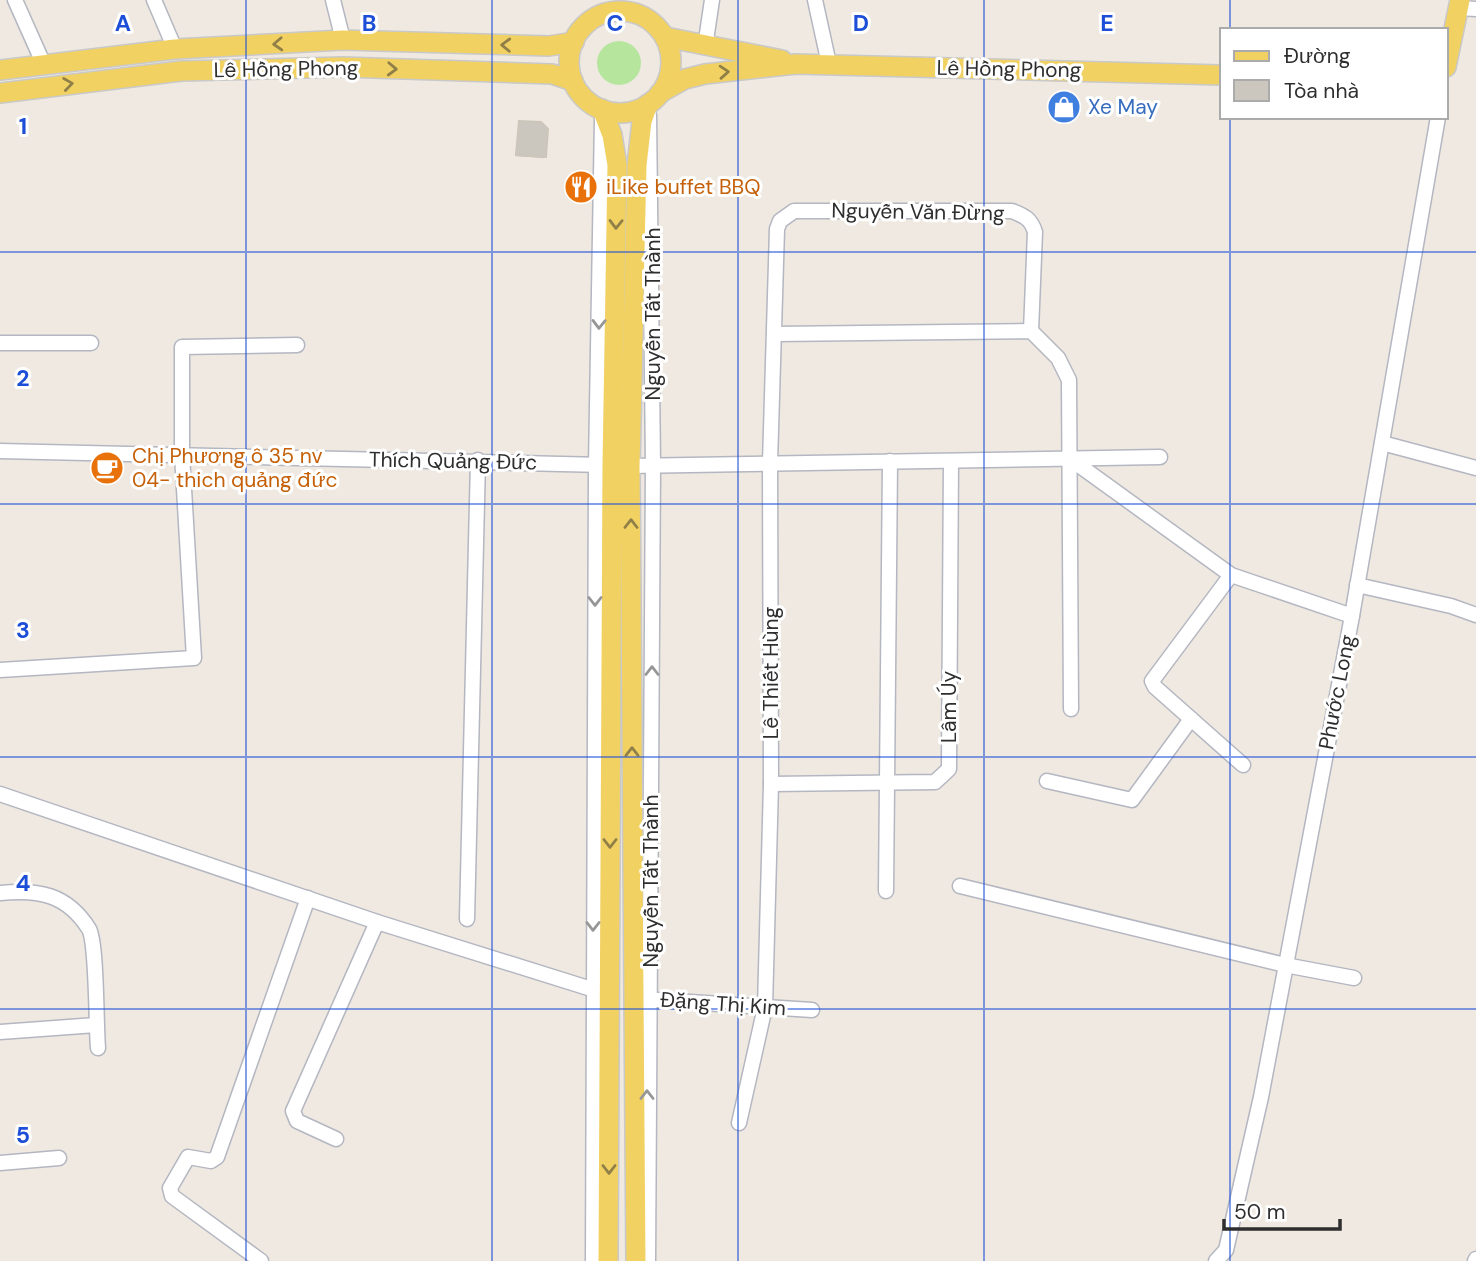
<svg xmlns="http://www.w3.org/2000/svg" width="1476" height="1261" viewBox="0 0 1476 1261" font-family="'DM Sans',sans-serif">
	<rect width="100%" height="100%" fill="#efe9e1"/>
	<!-- green -->
	<circle fill="#b6e59e" cx="619" cy="63" r="22"/>
	<!-- shadow -->
	<path fill="#0003" d="M520,123L545,157L543,158L515,156Z"/>
	<!-- building -->
	<path fill="#cbc7bf" stroke="#cbc5ba" stroke-width="2" d="M519,121L541,122L548,129L546,157L516,155Z"/>
	<g fill="none" stroke-linecap="round" stroke-linejoin="round">
		<defs>
			<g id="minor">
				<path d="M15,0L44,65"/>
				<path d="M154,0L175,49"/>
				<path d="M333,0L343,40"/>
				<path d="M815,0L829,64"/>
				<path d="M1459,8L1476,9"/>
				<path d="M705,47L712,0"/>
				<path d="M775,334L1031,331L1058,358L1069,380L1071,709"/>
				<path d="M0,343H91"/>
				<path d="M1382,443L1476,468"/>
				<path d="M0,451L604,465"/>
				<path d="M1069,458L1231,575L1352,616"/>
				<path d="M630,466L1160,457"/>
				<path d="M1231,575L1152,681L1155,687L1243,765"/>
				<path d="M1357,585L1451,606L1476,615"/>
				<path d="M0,670L194,658L182,455V347L297,345"/>
				<path d="M1047,781L1132,800L1191,719"/>
				<path d="M771,784L935,782L949,769L951,461"/>
				<path d="M0,794L377,922L601,992"/>
				<path d="M960,886L1285,965L1354,978"/>
				<path d="M886,891L890,461"/>
				<path d="M0,893C38,889 67,894 89,929C97,943 96,1027 98,1048"/>
				<path d="M467,919L478,460"/>
				<path d="M643,999L812,1010"/>
				<path d="M0,1032L96,1025"/>
				<path d="M739,1123L765,1007L771,784L770,463L777,229L780,221L794,211H1012C1025,216 1031,219 1035,232L1031,331"/>
				<path d="M336,1139L297,1121L293,1111L377,922"/>
				<path d="M0,1163L59,1158"/>
				<path d="M261,1261L172,1196L170,1188L188,1157L211,1161L217,1157L308,898"/>
				<path d="M593,1261L596,465L602,118"/>
				<path d="M648,1261L653,465L649,115"/>
				<path d="M1216,1261L1226,1250L1261,1097L1352,616L1438,117"/>
				<path d="M1475,1261L1476,1259"/>
			</g>
			<g id="major">
				<circle cx="620" cy="62" r="51"/>
				<path d="M665,37L782,60"/>
				<path d="M1446,67L1460,0"/>
				<path d="M0,70L175,49L343,40L549,46L574,42"/>
				<path d="M0,93L181,71L343,67L552,74L573,81"/>
				<path d="M660,93L685,79L705,74L796,64L1222,75"/>
				<path d="M602,109L612,135L617,165L612,466L608,1261"/>
				<path d="M636,1261L630,466L637,165L642,121L648,104"/>
			</g>
		</defs>
		<!-- minor casing -->
		<use href="#minor" stroke="#b4b7c1" stroke-width="17"/>
		<!-- major casing -->
		<use href="#major" stroke="#c9c9c9" stroke-width="22"/>
		<!-- minor -->
		<use href="#minor" stroke="#fff" stroke-width="14"/>
		<!-- major -->
		<use href="#major" stroke="#f2d163" stroke-width="19"/>
	</g>
	<!-- one-way arrows -->
	<defs><path id="oneway-chevron" d="M-2-3.5L2.5 0L-2 3.5" fill="none" stroke-width="1.6" stroke-linecap="round" stroke-linejoin="round" transform="scale(1.75)"/></defs>
	<g stroke="#908048">
		<use href="#oneway-chevron" transform="translate(278 44) rotate(177)"/>
		<use href="#oneway-chevron" transform="translate(506 45) rotate(-178)"/>
		<use href="#oneway-chevron" transform="translate(392 69) rotate(2)"/>
		<use href="#oneway-chevron" transform="translate(724 72) rotate(-4)"/>
		<use href="#oneway-chevron" transform="translate(68 84) rotate(-8)"/>
		<use href="#oneway-chevron" transform="translate(616 224) rotate(91)"/>
		<use href="#oneway-chevron" transform="translate(631 524) rotate(-90)"/>
		<use href="#oneway-chevron" transform="translate(632 752) rotate(-90)"/>
		<use href="#oneway-chevron" transform="translate(610 843) rotate(90)"/>
		<use href="#oneway-chevron" transform="translate(609 1169) rotate(90)"/>
	</g>
	<g stroke="#969696">
		<use href="#oneway-chevron" transform="translate(599 324) rotate(91)"/>
		<use href="#oneway-chevron" transform="translate(595 601) rotate(90)"/>
		<use href="#oneway-chevron" transform="translate(652 671) rotate(-90)"/>
		<use href="#oneway-chevron" transform="translate(593 926) rotate(90)"/>
		<use href="#oneway-chevron" transform="translate(647 1095) rotate(-90)"/>
	</g>
	<!-- grid -->
	<path fill="none" stroke="#1d4ed8" stroke-width="2" stroke-opacity="0.55" d="M246,0V1261M492,0V1261M738,0V1261M984,0V1261M1230,0V30M1230,117V1261M0,252H1476M0,504H1476M0,757H1476M0,1009H1476"/>
	<!-- icons -->
	<defs>
		<symbol id="shop-disc" viewBox="-11 -11 22 22"><circle r="9.5" fill="#3f7fe0" stroke="#fff"/><path d="M-5-2.5h2.3a2.7 3.5 0 0 1 5.4 0H5L5.5 6h-11ZM-1.5-2.5h3a1.5 2.3 0 0 0-3 0Z" fill="#fff"/></symbol>
		<symbol id="restaurant-disc" viewBox="-11 -11 22 22"><circle r="9.5" fill="#e8710a" stroke="#fff"/><path d="M-5-6h1v4h1v-4h1v4h1v-4h1v5L-1.5 .5V6h-2V.5L-5-1ZM5-6V6H3V1.5H1.5Q1.5-4 5-6Z" fill="#fff"/></symbol>
		<symbol id="cafe-disc" viewBox="-11 -11 22 22"><circle r="9.5" fill="#e8710a" stroke="#fff"/><path d="M-5.5-4.5H6V0H3Q3 3.5 0 3.5H-2.5Q-5.5 3.5-5.5 0ZM3-3.2v2h1.7v-2ZM-6 4.5H4V6H-6Z" fill="#fff"/></symbol>
	</defs>
	<g fill-rule="evenodd">
		<use href="#shop-disc" x="1045" y="88" width="38" height="38"/>
		<use href="#restaurant-disc" x="562" y="168" width="38" height="38"/>
		<use href="#cafe-disc" x="88" y="449" width="38" height="38"/>
	</g>
	<g text-anchor="middle" stroke-width="6" stroke-linejoin="round" paint-order="stroke">
		<!-- street labels -->
		<g font-size="21" fill="#2e2e2e" stroke="#fff">
			<text transform="translate(286 69) rotate(-1)" y="7">Lê Hồng Phong</text>
			<text transform="translate(1009 69) rotate(1)" y="7">Lê Hồng Phong</text>
			<text transform="translate(918 212) rotate(1)" y="7">Nguyễn Văn Đừng</text>
			<text transform="translate(653 314) rotate(-90)" y="7">Nguyễn Tất Thành</text>
			<text transform="translate(453 461) rotate(1)" y="7">Thích Quảng Đức</text>
			<text transform="translate(771 673) rotate(-90)" y="7">Lê Thiết Hùng</text>
			<text transform="translate(1337 692) rotate(-79)" y="7">Phước Long</text>
			<text transform="translate(949 707) rotate(-90)" y="7">Lâm Úy</text>
			<text transform="translate(651 881) rotate(-90)" y="7">Nguyễn Tất Thành</text>
			<text transform="translate(723 1004) rotate(4)" y="7">Đặng Thị Kim</text>
		</g>
		<!-- shop labels -->
		<g font-size="21" fill="#366cbe" stroke="#fff" text-anchor="start">
			<text x="1088" y="114">Xe May</text>
		</g>
		<!-- food labels -->
		<g font-size="21" fill="#c56008" stroke="#fff" text-anchor="start">
			<text x="606" y="194">iLike buffet BBQ</text>
			<text x="132" y="463">Chị Phương ô 35 nv<tspan x="132" dy="24">04- thich quảng đức</tspan></text>
		</g>
	</g>
	<g font-size="23" text-anchor="middle" font-weight="bold" fill="#1d4ed8" stroke="#fff" stroke-width="6" stroke-linejoin="round" paint-order="stroke">
		<text x="123" y="31">A</text>
		<text x="369" y="31">B</text>
		<text x="615" y="31">C</text>
		<text x="861" y="31">D</text>
		<text x="1107" y="31">E</text>
		<text x="23" y="134">1</text>
		<text x="23" y="386">2</text>
		<text x="23" y="638">3</text>
		<text x="23" y="891">4</text>
		<text x="23" y="1143">5</text>
	</g>
	<!-- legend -->
	<rect x="1220" y="28" width="228" height="91" fill="#ffffff" stroke="#ababab" stroke-width="2"/>
	<rect x="1234" y="51" width="35" height="10" fill="#f2d163" stroke="#ababab" stroke-width="2"/>
	<text x="1284" y="63" font-size="21" fill="#2e2e2e">Đường</text>
	<rect x="1234" y="80" width="35" height="21" fill="#cbc7bf" stroke="#ababab" stroke-width="2"/>
	<text x="1284" y="98" font-size="21" fill="#2e2e2e">Tòa nhà</text>
	<!-- scale -->
	<path d="M1224 1219v10h116v-10" fill="none" stroke="#2e2e2e" stroke-width="3.5"/>
	<text x="1234" y="1219" font-size="21" fill="#2e2e2e" stroke="#ffffff" stroke-width="5" paint-order="stroke">50 m</text>
</svg>
